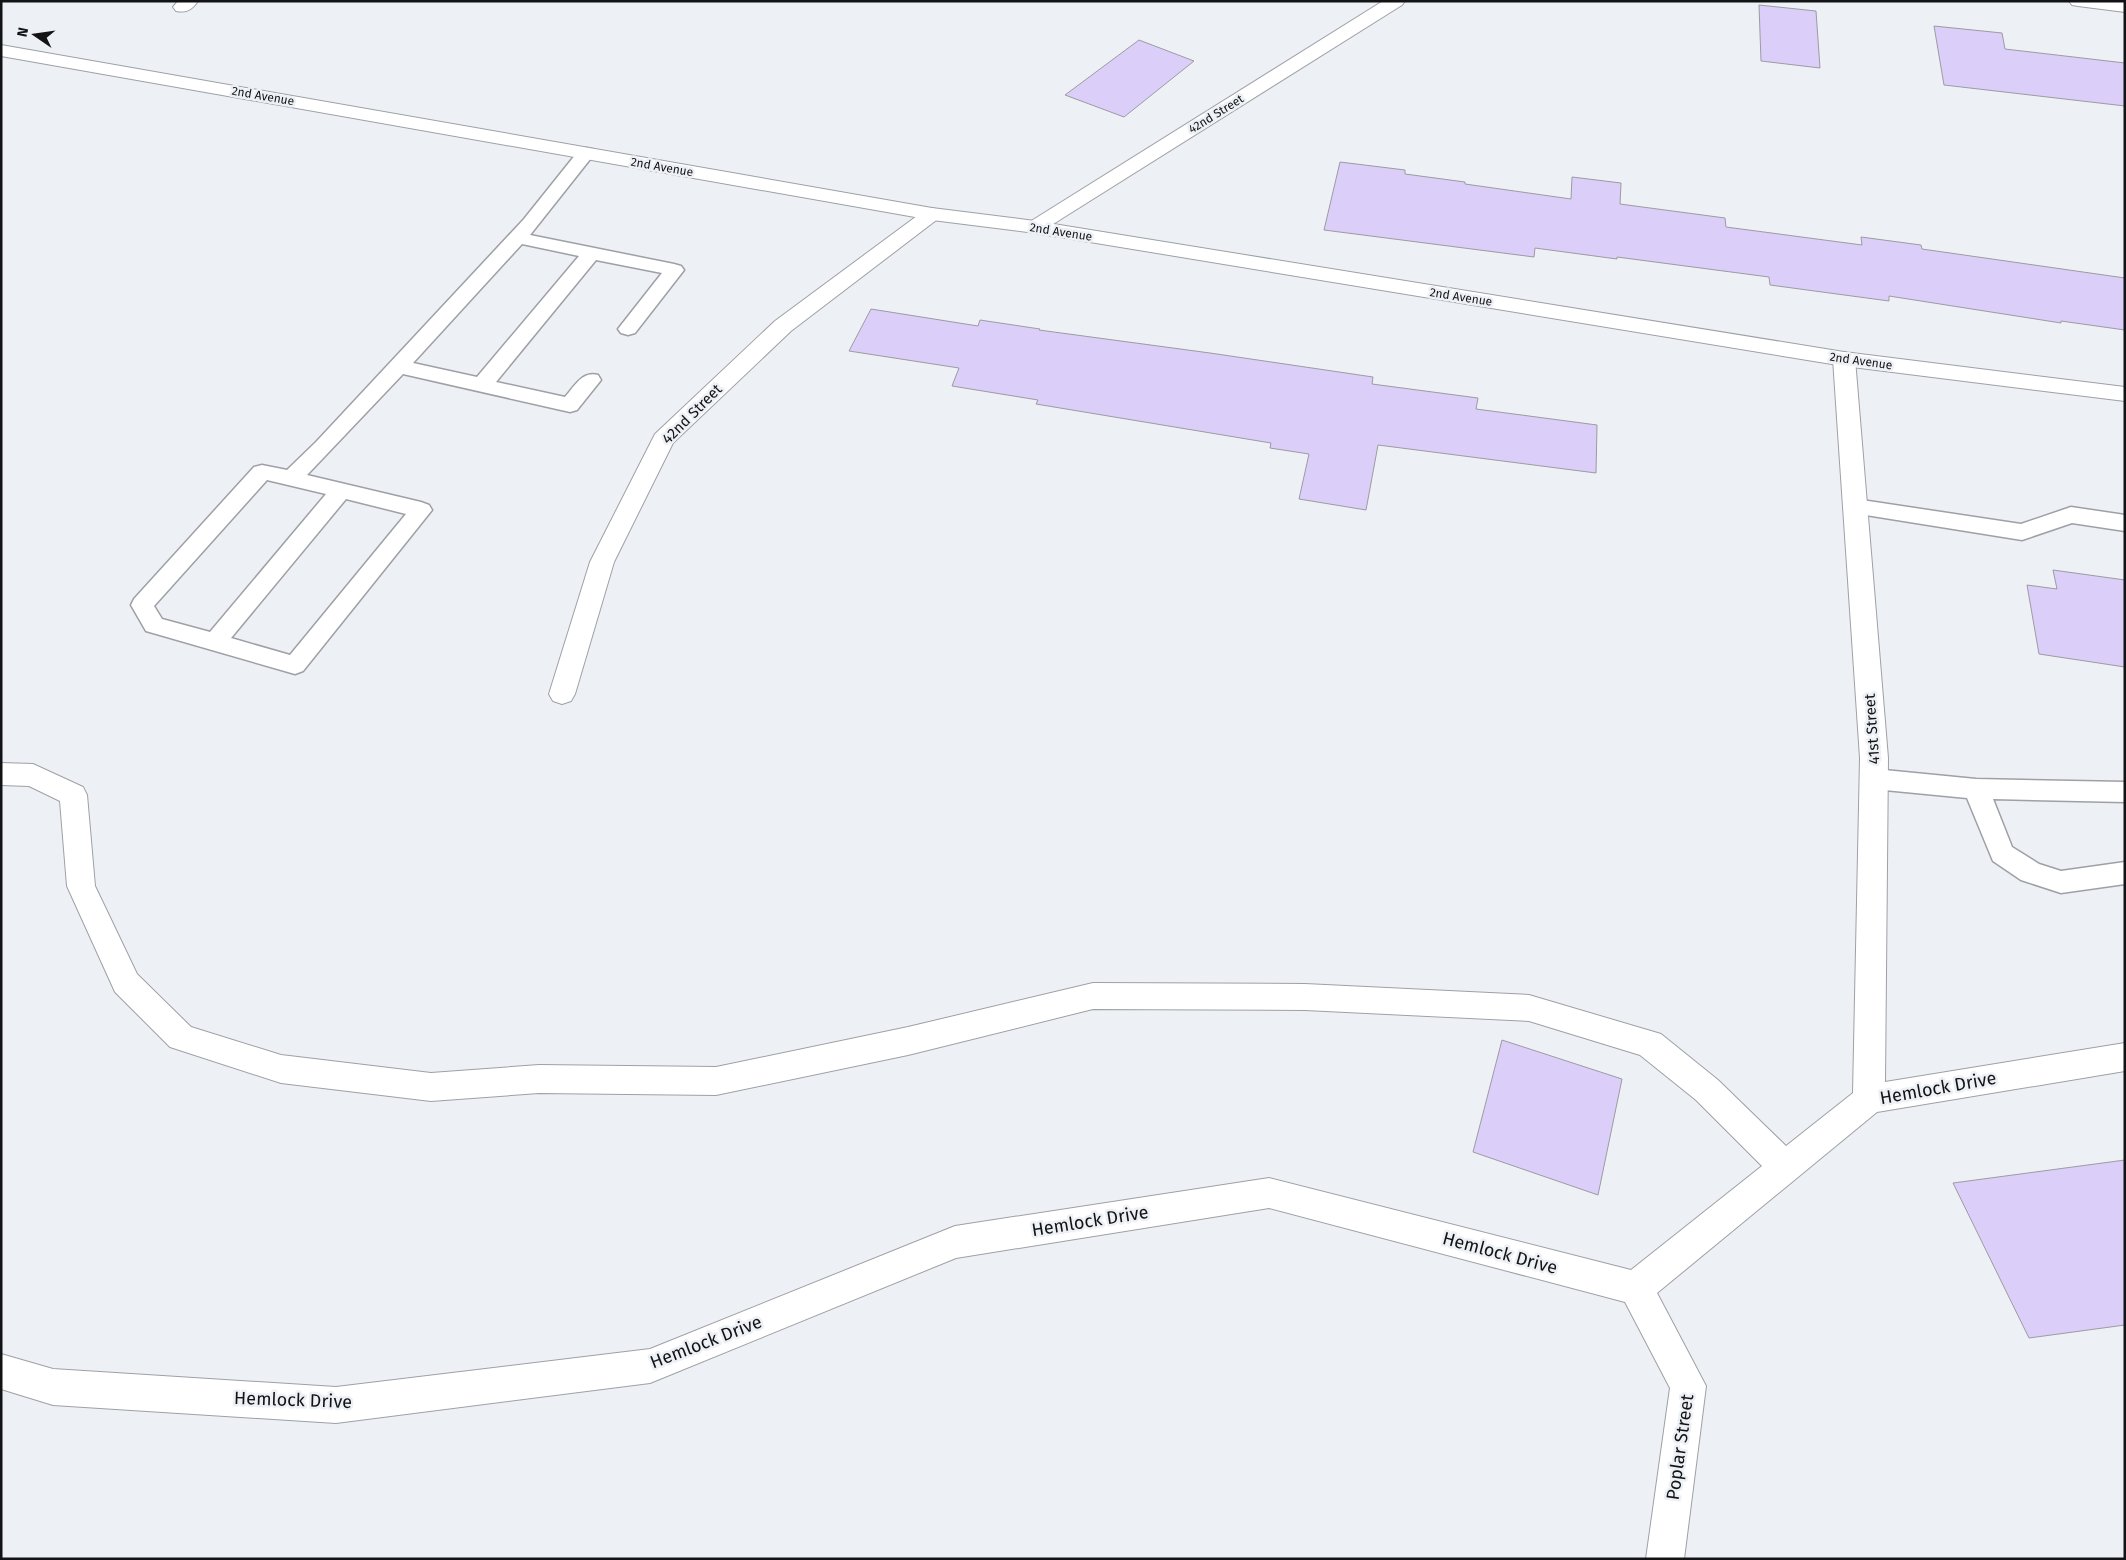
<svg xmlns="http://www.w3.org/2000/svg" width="2126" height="1560" viewBox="0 0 2126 1560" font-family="'Fira Sans',sans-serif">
	<rect width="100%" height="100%" fill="#edf0f5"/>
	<!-- building -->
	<g fill="#dbcef9" stroke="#9d9ba1">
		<path d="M1759,5L1816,11L1820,68L1761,61Z"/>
		<path d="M1934,26L2002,33L2005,49L2125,63V106L1944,85Z"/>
		<path d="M1139,40L1194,61L1124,117L1065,95Z"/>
		<path d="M1340,162L1405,170V174L1465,182V184L1571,199L1572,177L1621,183L1620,204L1725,218L1726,227L1862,245L1861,237L1921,245L1922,249L2125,278V330L2061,321V323L1889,296V301L1770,285L1769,277L1617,257V259L1535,248L1534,257L1324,230Z"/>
		<path d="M871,309L978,326L980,320L1040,329L1039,330L1210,353L1373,377L1372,384L1478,398L1476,409L1597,425L1596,473L1378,445L1366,510L1299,499L1309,454L1270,448L1271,443L1036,404L1038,400L952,386L959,368L849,351Z"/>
		<path d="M2053,570L2125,580V667L2039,654L2027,585L2057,589Z"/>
		<path d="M1502,1040L1622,1079L1598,1195L1473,1152Z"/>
		<path d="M2125,1160V1325L2029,1338L1953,1183Z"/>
	</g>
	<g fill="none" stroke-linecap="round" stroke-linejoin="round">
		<defs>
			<g id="lane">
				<path d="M586,148L592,149L595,153L530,235L674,264L681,266L684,270L635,333L628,335L621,333L618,329L662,273L596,260L496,382L565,397C575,386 582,371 598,375L601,380L577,410L570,412L403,374L307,475L421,502L429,505L432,510L303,671L295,674L146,631L131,605L134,599L254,467L262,465L287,470L316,442L524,219L580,149ZM522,244L579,256L477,377L413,363ZM267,480L326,494L210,632L162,619L154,606ZM346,499L406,514L290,655L231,638Z"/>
				<path d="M1855,499L2021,524L2071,507L2125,515V531L2072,523L2022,540L1847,512L1844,507L1847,502Z"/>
				<path d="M1874,769L1976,779L2125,782V802L1993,799L2012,847L2039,864L2061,871L2125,862V884L2061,893L2021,880L1993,861L1967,798L1874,789L1865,786L1862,779L1865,772Z"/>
			</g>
			<g id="street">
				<path d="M178,1H198C192,10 186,13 176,11L173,7Z"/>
				<path d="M1383,1H1405L1402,5L1042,231L1035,233L1028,231L1025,227L1028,223Z"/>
				<path d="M2069,1L2125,2V12L2078,6L2072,5Z"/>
				<path d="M932,208L939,210L942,214L939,218L791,331L673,443L614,562L575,694L571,701L562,704L553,701L549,694L590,562L655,434L775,321L925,210Z"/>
				<path d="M1844,352L1852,354L1855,359L1888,758L1885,1082L2125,1043V1071L1877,1112L1657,1293L1706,1386L1684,1559H1646L1670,1388L1625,1302L1269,1208L956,1258L650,1383L336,1423L53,1405L1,1389V1354L53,1369L336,1387L650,1349L955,1226L1269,1178L1631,1270L1762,1166L1696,1100L1640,1055L1529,1021L1305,1010L1093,1009L908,1055L716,1095L539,1093L431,1101L281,1083L170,1047L115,992L67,886L60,801L29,786L1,785V763L33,764L83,787L87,795L95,886L137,974L191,1027L281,1055L431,1073L539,1065L716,1067L908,1027L1093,983L1305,984L1529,995L1661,1034L1718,1080L1786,1146L1853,1093L1860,758L1833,359L1836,354Z"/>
			</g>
			<path id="secondary" d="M1,45L932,208L1035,221L1844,352L2125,387V401L1844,366L1035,233L932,220L1,56Z"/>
		</defs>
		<!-- lane casing -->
		<use href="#lane" stroke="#9ea0a5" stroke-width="3"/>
		<!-- street casing -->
		<use href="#street" stroke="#9ea0a5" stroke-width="2"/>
		<!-- secondary casing -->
		<use href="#secondary" stroke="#9ea0a5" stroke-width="2"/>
		<!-- lane -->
		<use href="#lane" fill="#fff" fill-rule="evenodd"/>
		<!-- street -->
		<use href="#street" fill="#fff" fill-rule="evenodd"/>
		<!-- secondary -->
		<use href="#secondary" fill="#fff" fill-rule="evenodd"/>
	</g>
	<g text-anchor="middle" stroke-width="5" stroke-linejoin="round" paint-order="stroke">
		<!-- far-street labels -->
		<g font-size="12" fill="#121315" stroke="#edf0f5">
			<text transform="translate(263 96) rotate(10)" y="4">2nd Avenue</text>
			<text transform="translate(1216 114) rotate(-32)" y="4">42nd Street</text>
			<text transform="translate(662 167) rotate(10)" y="4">2nd Avenue</text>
			<text transform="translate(1061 232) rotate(9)" y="4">2nd Avenue</text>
			<text transform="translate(1461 297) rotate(9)" y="4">2nd Avenue</text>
			<text transform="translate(1861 361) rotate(8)" y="4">2nd Avenue</text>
		</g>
		<!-- street labels -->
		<g font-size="15" fill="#121315" stroke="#edf0f5">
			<text transform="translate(692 414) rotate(-45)" y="5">42nd Street</text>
			<text transform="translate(1872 729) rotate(-94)" y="5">41st Street</text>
		</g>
		<!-- near-street labels -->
		<g font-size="18" fill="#121315" stroke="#edf0f5">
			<text transform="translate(1938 1088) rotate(-10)" y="6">Hemlock Drive</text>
			<text transform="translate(1090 1221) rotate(-9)" y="6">Hemlock Drive</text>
			<text transform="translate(1500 1253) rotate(15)" y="6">Hemlock Drive</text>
			<text transform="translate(706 1342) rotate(-21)" y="6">Hemlock Drive</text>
			<text transform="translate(293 1400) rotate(2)" y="6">Hemlock Drive</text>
			<text transform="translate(1680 1447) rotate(-82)" y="6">Poplar Street</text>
		</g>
	</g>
	<!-- border -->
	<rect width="2126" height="1560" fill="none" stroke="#121315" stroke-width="5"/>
	<!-- north arrow -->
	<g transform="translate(35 35) rotate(283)" stroke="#edf0f5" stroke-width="4" paint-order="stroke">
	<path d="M0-4L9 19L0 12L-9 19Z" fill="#121315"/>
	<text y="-8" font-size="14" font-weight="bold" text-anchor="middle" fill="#121315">N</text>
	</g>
</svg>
